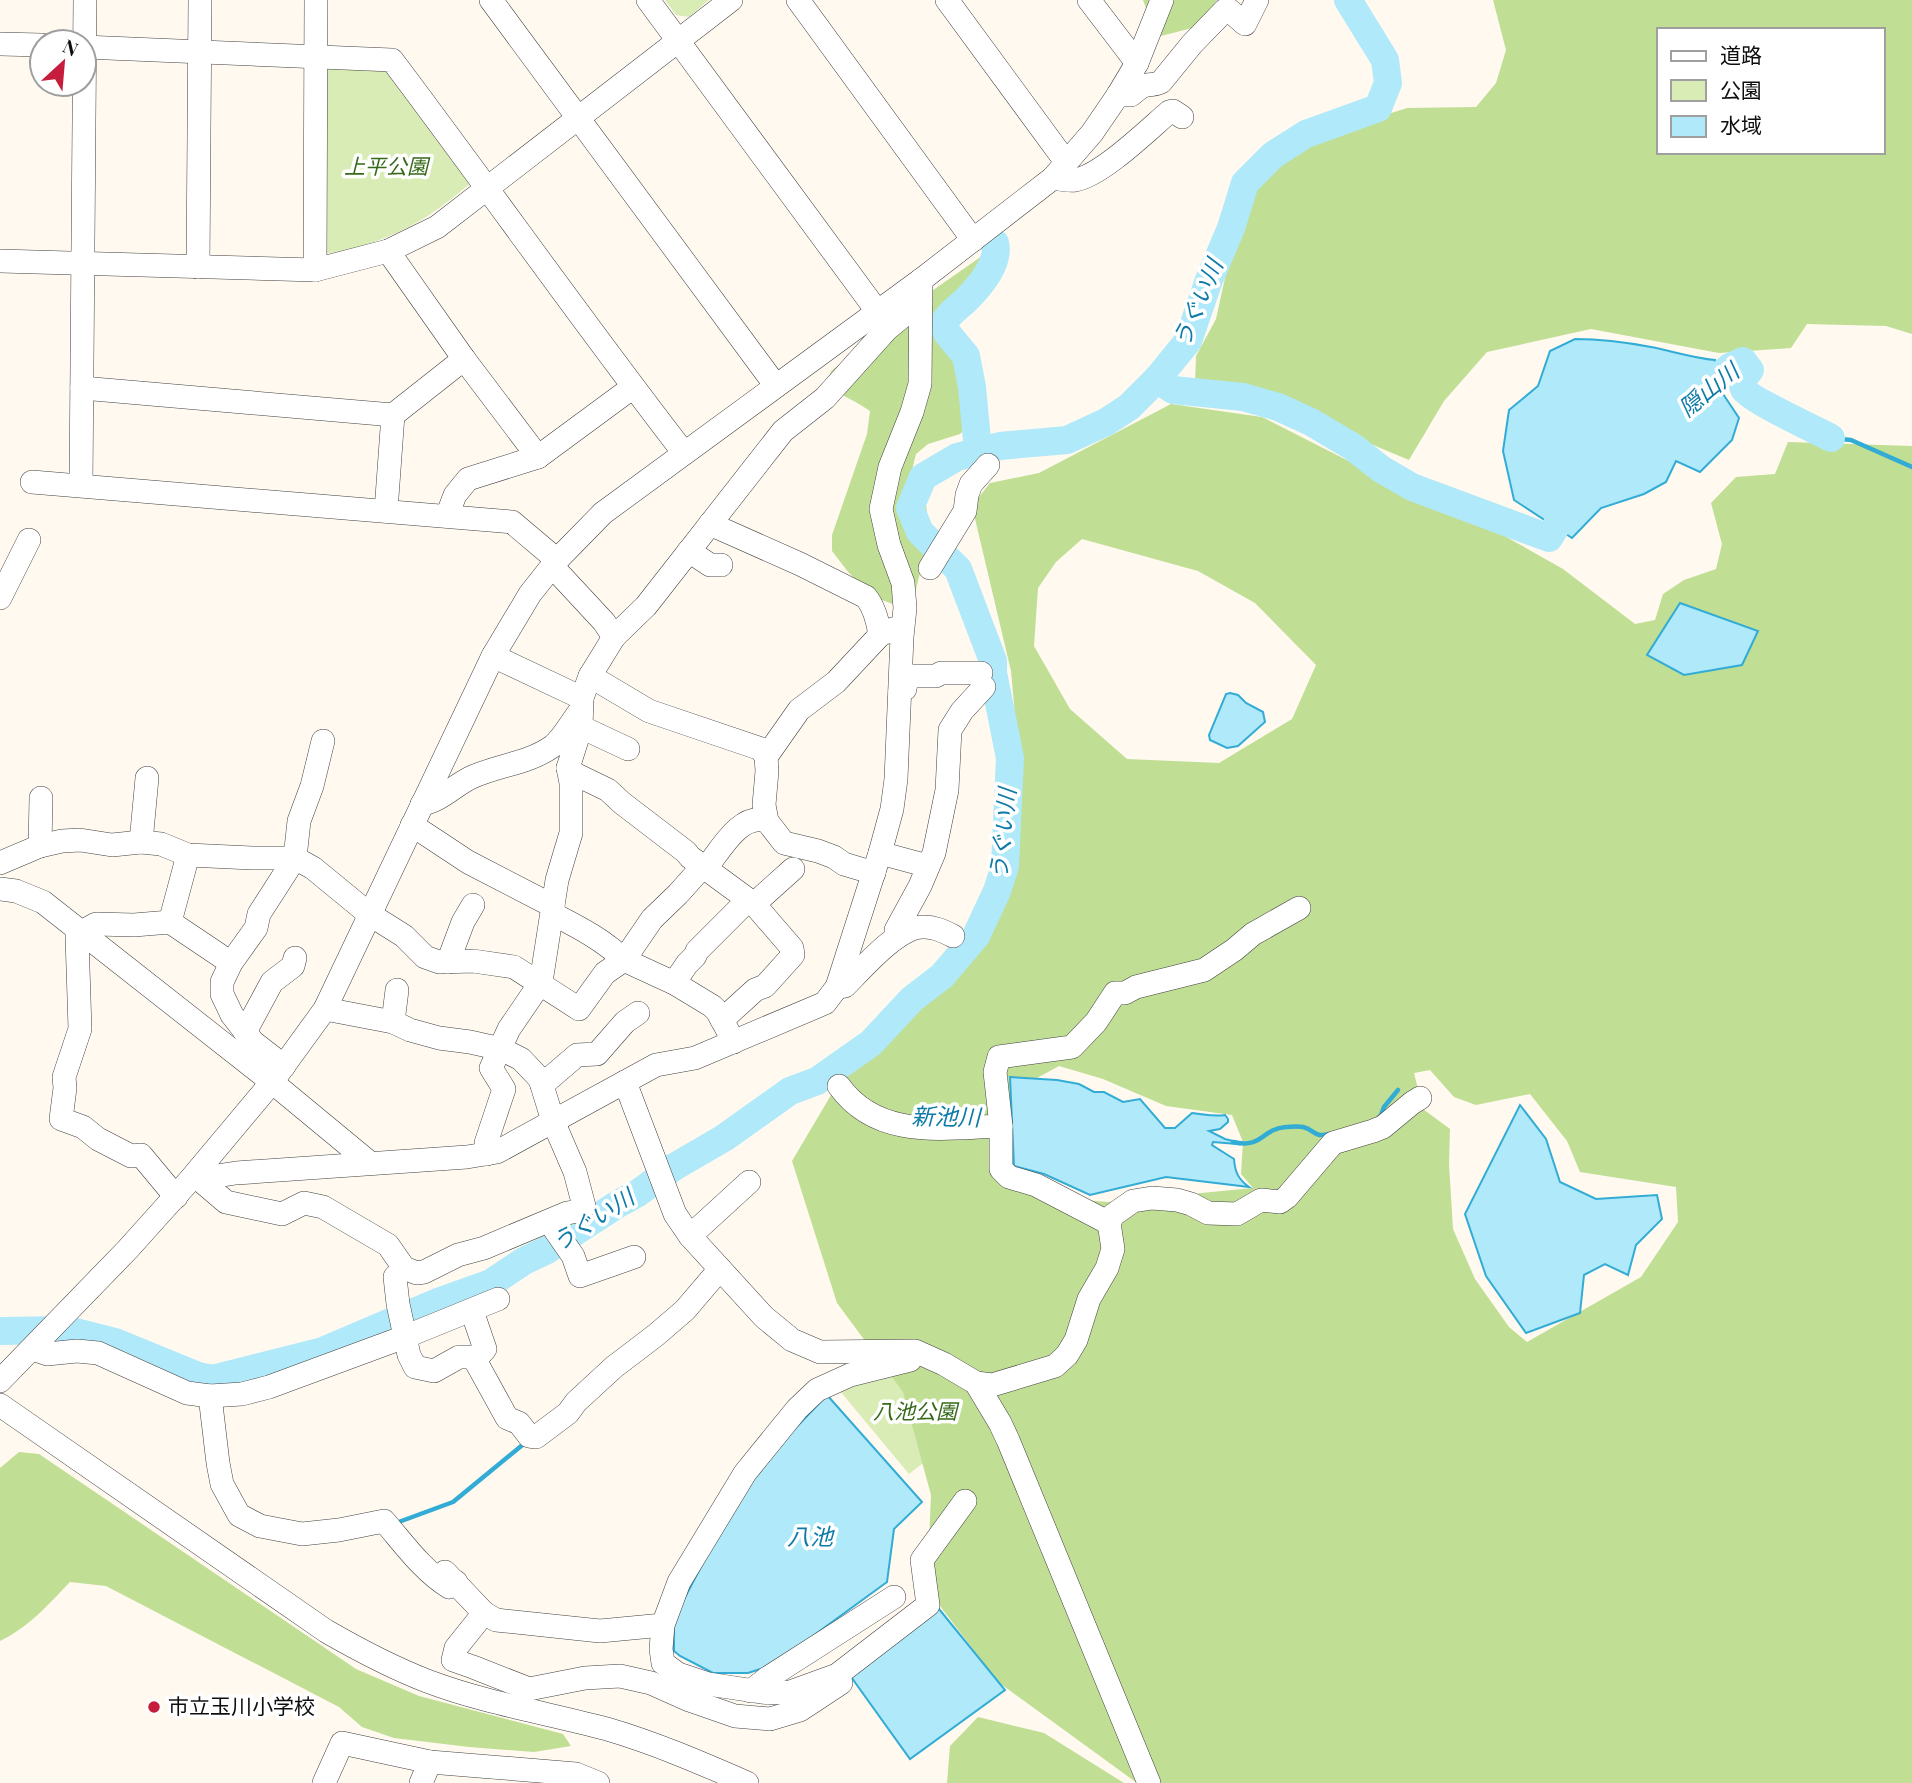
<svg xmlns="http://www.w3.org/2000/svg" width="1912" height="1783" viewBox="0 0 1912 1783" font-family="'Playfair Display','Noto Sans JP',serif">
	<rect width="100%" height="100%" fill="#fff9ef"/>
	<!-- green -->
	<g fill="#daecb6">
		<path d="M665,0H709L689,17L676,15Z"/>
		<path d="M390,67L475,180C457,194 440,209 421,220C392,238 357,249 323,254V68Z"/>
		<path d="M921,1364L978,1420L909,1474L840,1391L851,1384Z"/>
	</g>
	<!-- forest -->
	<g fill="#c0de94" fill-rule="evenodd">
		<path d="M1143,0H1217L1200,26L1157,37Z"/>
		<path d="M1493,0H1912V334L1886,326L1807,324L1791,348L1719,353L1591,329L1487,352L1444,401L1409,460L1342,432L1280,397L1237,392L1195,384L1196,356L1216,319L1231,251L1243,206L1264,172L1303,141L1407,108L1476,107L1496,83L1506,50ZM1658,30H1882V152H1658Z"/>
		<path d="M982,256L988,262L989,269L962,305L954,322L971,411L970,424L960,434L928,444L916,454L912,470L926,505L930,535L913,600L898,606L874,597L849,573L832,551V535L867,434L870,411C856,401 841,395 826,386L831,371L929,293Z"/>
		<path d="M1171,404L1262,417L1435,505L1501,534L1563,569L1635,624L1655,620L1663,594L1684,580L1716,569L1722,544L1711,503L1736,477L1775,474L1788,442L1912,446V1783H1137L998,1682L927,1589L931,1495L903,1392L837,1303L792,1161L847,1068L938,990L995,918L1017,820L1016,726L1011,671L972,506L990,483L1039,473ZM1082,539L1198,571L1255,603L1316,665L1292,719L1219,763L1127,759L1070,709L1034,646L1038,588L1056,562ZM1059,1066L1103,1079L1166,1106L1232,1115L1243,1142L1241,1174L1253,1188L1108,1202L1049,1197L1005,1171L1001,1128L1017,1089ZM1430,1070L1454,1097L1476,1105L1530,1094L1567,1141L1580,1172L1676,1187L1678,1222L1641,1277L1527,1342L1509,1327L1475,1279L1453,1229L1449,1164L1450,1129L1423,1109L1414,1073Z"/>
		<path d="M19,1452L39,1454L356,1669L419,1696L563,1734L571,1746L534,1752L469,1747L394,1738L362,1727L339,1707L106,1586L70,1582C48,1605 29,1627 0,1641V1468Z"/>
		<path d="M978,1717L1044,1733L1124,1783H947L950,1746Z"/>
	</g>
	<!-- water -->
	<g fill="#b0e9fa" stroke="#32acd5" stroke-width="2">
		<path d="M1575,339C1600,339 1625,342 1651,347C1672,351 1693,358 1715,360L1719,388L1739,418L1732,440L1700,472L1676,461L1666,482L1644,494L1601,508L1572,538L1514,500L1503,451L1509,410L1538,386L1550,351Z"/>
		<path d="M1680,603L1758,631L1742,665L1684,675L1647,655Z"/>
		<path d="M1230,693L1238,695L1246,703L1263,712L1265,722L1238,746L1227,748L1210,740L1209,735L1226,694Z"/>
		<path d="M1010,1077L1057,1080L1079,1084L1094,1092H1104L1123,1102L1140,1099L1165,1128H1175L1192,1113C1203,1114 1214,1117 1225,1115L1228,1119V1122L1220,1129L1209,1131L1225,1139L1241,1143L1237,1144L1213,1142L1212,1145L1234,1159C1235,1172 1238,1179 1249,1187L1166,1177L1090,1195L1044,1174L1014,1166Z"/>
		<path d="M1520,1105L1546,1139L1560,1182L1596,1199L1657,1195L1662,1219L1636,1245L1628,1275L1605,1264L1584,1275L1580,1313L1526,1333L1486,1276L1465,1214Z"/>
		<path d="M827,1395L922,1502L894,1529L887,1582L773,1665L748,1673H713L680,1656L674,1651V1627L681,1605L747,1479Z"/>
		<path d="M939,1609L1005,1690L910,1759L849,1674Z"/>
	</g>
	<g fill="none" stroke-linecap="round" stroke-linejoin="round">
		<!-- stream -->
		<g stroke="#32acd5" stroke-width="4.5">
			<path d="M1831,438L1851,440L1912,467"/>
			<path d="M1379,1117L1381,1115L1384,1107L1398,1090"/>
			<path d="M1233,1142C1263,1149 1261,1129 1286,1127C1290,1127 1298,1126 1303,1127C1315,1130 1314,1138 1329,1134"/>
			<path d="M197,1388L198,1376"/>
			<path d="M396,1523L453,1502L526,1442"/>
		</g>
		<!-- river -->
		<g stroke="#b0e9fa" stroke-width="28">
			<path d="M1157,379L1173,390L1243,397L1278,407L1311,422L1353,447L1381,469L1412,487L1549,538L1569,505L1579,497"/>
			<path d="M1689,402L1730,367L1743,361L1750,370C1745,376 1740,381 1744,389C1749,399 1816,430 1831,438"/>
			<path d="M978,451L972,387L966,356L947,333L943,324C949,313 959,307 967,299C980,286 1000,262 995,243"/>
			<path d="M0,1331L68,1330L115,1342L198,1376L212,1379L323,1351L438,1302L491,1283L524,1261L547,1250L618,1204L638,1193L674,1167L724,1138L790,1091L817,1081L871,1043L912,999L942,976L976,936L997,891L1005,866L1010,758L993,673V661L958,569L920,532L910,508L923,477L957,457L1000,446L1067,440L1106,422L1129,407L1157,379L1188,341L1209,280L1231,228L1245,183L1273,155L1306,134L1378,108L1388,83L1385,60L1348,0"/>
		</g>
		<defs>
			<g id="minor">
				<path d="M491,0L776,386"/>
				<path d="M648,0L877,311"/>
				<path d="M798,0L973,240"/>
				<path d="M947,0L1066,162"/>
				<path d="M1089,0L1137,63"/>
				<path d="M0,44L42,45"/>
				<path d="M84,47L392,60C490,190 584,324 684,453"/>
				<path d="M1118,95H1131C1136,91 1140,86 1147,85C1153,84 1156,85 1161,82L1192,44L1225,10H1229L1245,24L1257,0"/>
				<path d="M1053,178C1060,179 1068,181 1075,180C1101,176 1148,130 1169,112L1173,111L1182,117"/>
				<path d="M388,251L464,359L538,457"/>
				<path d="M0,261L315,270L388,251L437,227L731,0"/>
				<path d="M198,267L200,0"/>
				<path d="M315,270L316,0"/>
				<path d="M82,388L393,415L464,359"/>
				<path d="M32,482L512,522L557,560"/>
				<path d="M81,485L85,0"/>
				<path d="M386,511L393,415"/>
				<path d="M447,516L455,495L468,479L538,457L633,387"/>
				<path d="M710,524L800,564L866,597C875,608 878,622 880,635"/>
				<path d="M689,551L710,565H721"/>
				<path d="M552,566L604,622L614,637"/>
				<path d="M930,568L965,511L967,495L971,484L988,465"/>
				<path d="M0,598L29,540"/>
				<path d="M493,656L582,698"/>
				<path d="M590,676L649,711L761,749L766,757L767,771L764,805L767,821L784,843L818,851L834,857L844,864L874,873"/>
				<path d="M900,692L905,689L907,676H936L941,673H981"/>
				<path d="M581,727L628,749"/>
				<path d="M766,757L799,710L836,682L880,635L893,629"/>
				<path d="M568,768L575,774L608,790L622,803L686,852L690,857L754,904L792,948L793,955L765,986L755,990L722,1020"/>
				<path d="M422,804C440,801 454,786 470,778C497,765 528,764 553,746C563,738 572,721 580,711"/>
				<path d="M412,825L468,862L553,906"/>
				<path d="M141,842L147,778"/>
				<path d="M40,846L41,798"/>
				<path d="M880,853L928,866"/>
				<path d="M0,863L40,846L62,841L80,840L112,845L141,842L161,844L188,855L252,858H295L313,868L369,914L404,936L425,957L439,962L473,961L514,967L579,1009L605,973L624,960L674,983L712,1006L717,1011L734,1042"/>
				<path d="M706,868C720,851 740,812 767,821"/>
				<path d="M0,889L16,891L43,902L272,1082L370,1163"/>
				<path d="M754,904L793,869"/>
				<path d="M553,914C578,927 604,940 624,960L652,919L678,894L703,866"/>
				<path d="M170,922L188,855"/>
				<path d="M897,937L896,930L920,886L934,853L947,790L950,730L962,711L984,687"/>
				<path d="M448,962L463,922L473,905"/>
				<path d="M674,983L687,964L695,956L697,951L748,900"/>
				<path d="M837,987L845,986C863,968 897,928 922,927C933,926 943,931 953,936"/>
				<path d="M325,1009L393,1022L410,1030L439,1038L470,1042L501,1049L521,1059L540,1079L553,1121L575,1172L584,1206"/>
				<path d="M393,1022L397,990"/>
				<path d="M245,1032L272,982L293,966L295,958"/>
				<path d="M284,1066L253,1042L232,1015L222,994V982L231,963L256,928L259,914L295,858L299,821L312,786L323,741"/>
				<path d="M625,1082L675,1214L690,1236L764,1317L792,1340L820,1352L915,1351L944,1364L976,1383L1000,1423L1008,1440L1149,1783"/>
				<path d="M542,1085L577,1055L597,1054L625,1022L638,1013"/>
				<path d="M839,1086C878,1140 944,1128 1001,1126"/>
				<path d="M487,1154L486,1143L504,1089L491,1068L509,1029L541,982L557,880L571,833V783L568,768L581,727L582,698L590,676L614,637L646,606L783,431L825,398L887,329L920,302"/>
				<path d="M199,1179L226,1202L282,1214L304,1203L323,1207L388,1245L404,1268L417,1273L424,1272L458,1255L484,1248L567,1213L579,1211"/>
				<path d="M190,1180L236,1173L467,1157L497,1152L656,1065L695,1058L825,1003L837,987L880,853L892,809L896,779L902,637L905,608L903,583L889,545L881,509L890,467L912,412L920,384L921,280"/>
				<path d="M176,1197L141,1155L131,1156L98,1139L83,1127L61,1119L65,1088L64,1077L80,1029L77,937L82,932L96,924L134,925L170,922L231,963"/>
				<path d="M1109,1223L1036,1185L1009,1177L1001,1169V1126L995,1072L999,1057L1072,1047L1096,1022L1115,993H1125L1136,987L1204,970L1234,950L1253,934L1299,908"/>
				<path d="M555,1230L573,1256L580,1276L634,1257"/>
				<path d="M690,1236L749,1182"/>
				<path d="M404,1268L395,1277L398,1304L409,1355L415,1367L434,1371L459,1357H475V1360"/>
				<path d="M472,1311L485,1349L475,1360L507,1418L519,1423L529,1436L536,1437L568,1413L576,1402L614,1367L656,1335L685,1310L720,1269"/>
				<path d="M33,1349L47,1354L77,1351L98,1353L187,1393L210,1396L242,1394L269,1387L407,1336L498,1299"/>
				<path d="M910,1360L850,1375L817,1390L797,1409L745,1473L679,1582L663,1625L661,1649L663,1663L678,1674L708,1684L769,1693L790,1692L837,1675L928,1605L922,1560L965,1501"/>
				<path d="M0,1381L128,1249L190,1180L272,1082L325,1009L493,656L530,594L557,560L603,513L921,280L1053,178L1092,133L1118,95L1137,63L1162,0"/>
				<path d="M976,1383L992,1385L1055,1366L1067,1355L1076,1340L1089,1299L1107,1268L1113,1249L1109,1223L1113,1215L1133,1201L1152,1198L1177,1200L1191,1204L1208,1213L1237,1214L1261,1200L1280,1202L1287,1197L1333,1143L1373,1131L1383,1127L1412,1103L1420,1098"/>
				<path d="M210,1396L218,1463L222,1484L239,1515L260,1526L302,1534L339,1530L384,1521C404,1544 423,1571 449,1587L456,1582"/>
				<path d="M0,1405L326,1631C359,1650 391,1667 427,1681C485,1703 547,1713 607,1729C655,1743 701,1763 747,1783"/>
				<path d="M445,1572L484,1613L496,1620L600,1631L663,1625"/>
				<path d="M484,1613L456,1648L453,1660L473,1667L529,1689L585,1678L620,1676L651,1683L689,1700L735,1716L770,1719L800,1710L841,1683L840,1681"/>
				<path d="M751,1691L766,1679L894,1597"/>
				<path d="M324,1783L342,1743L430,1762L576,1774L598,1783"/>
				<path d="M421,1783L430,1762"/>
			</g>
		</defs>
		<!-- minor casing -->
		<use href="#minor" stroke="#414141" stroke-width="24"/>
		<!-- minor -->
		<use href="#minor" stroke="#fff" stroke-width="23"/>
	</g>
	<!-- markers -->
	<circle fill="#c71d3d" stroke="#fff" stroke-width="2.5" cx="154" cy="1707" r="7"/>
	<g text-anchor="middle" stroke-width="7" stroke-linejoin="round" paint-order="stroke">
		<!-- park labels -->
		<g font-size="21" font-style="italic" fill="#366a1a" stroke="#fff">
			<text x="386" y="174">上平公園</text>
			<text x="915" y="1419">八池公園</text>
		</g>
		<!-- poi labels -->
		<g font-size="21" fill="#0e0e0e" stroke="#fff" text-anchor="start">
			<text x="168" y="1714">市立玉川小学校</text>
		</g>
		<!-- water labels -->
		<g font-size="23" font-style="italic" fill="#0f7ba8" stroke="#fff">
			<text transform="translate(1198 303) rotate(-67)" y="8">うぐい川</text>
			<text transform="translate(1709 390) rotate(-39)" y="8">隠山川</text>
			<text transform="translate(1003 834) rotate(-84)" y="8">うぐい川</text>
			<text transform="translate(946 1117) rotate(1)" y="8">新池川</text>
			<text transform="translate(593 1220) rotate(-33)" y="8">うぐい川</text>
			<text x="810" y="1545">八池</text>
		</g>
	</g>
	<!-- legend -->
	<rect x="1657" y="28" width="228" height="126" fill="#ffffff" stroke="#9f9f9f" stroke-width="2"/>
	<rect x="1671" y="51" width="35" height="10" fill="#ffffff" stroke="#9f9f9f" stroke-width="2"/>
	<text x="1720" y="63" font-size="21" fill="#0e0e0e">道路</text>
	<rect x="1671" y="80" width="35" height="21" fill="#daecb6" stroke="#9f9f9f" stroke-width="2"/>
	<text x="1720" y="98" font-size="21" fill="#0e0e0e">公園</text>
	<rect x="1671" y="116" width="35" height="21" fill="#b0e9fa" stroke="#9f9f9f" stroke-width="2"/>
	<text x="1720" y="133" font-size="21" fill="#0e0e0e">水域</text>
	<!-- north arrow -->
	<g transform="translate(63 63) rotate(26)"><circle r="33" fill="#ffffff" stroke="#9f9f9f" stroke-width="2"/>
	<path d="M0-5L12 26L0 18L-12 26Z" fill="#c71d3d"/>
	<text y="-10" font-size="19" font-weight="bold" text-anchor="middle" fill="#0e0e0e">N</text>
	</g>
</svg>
